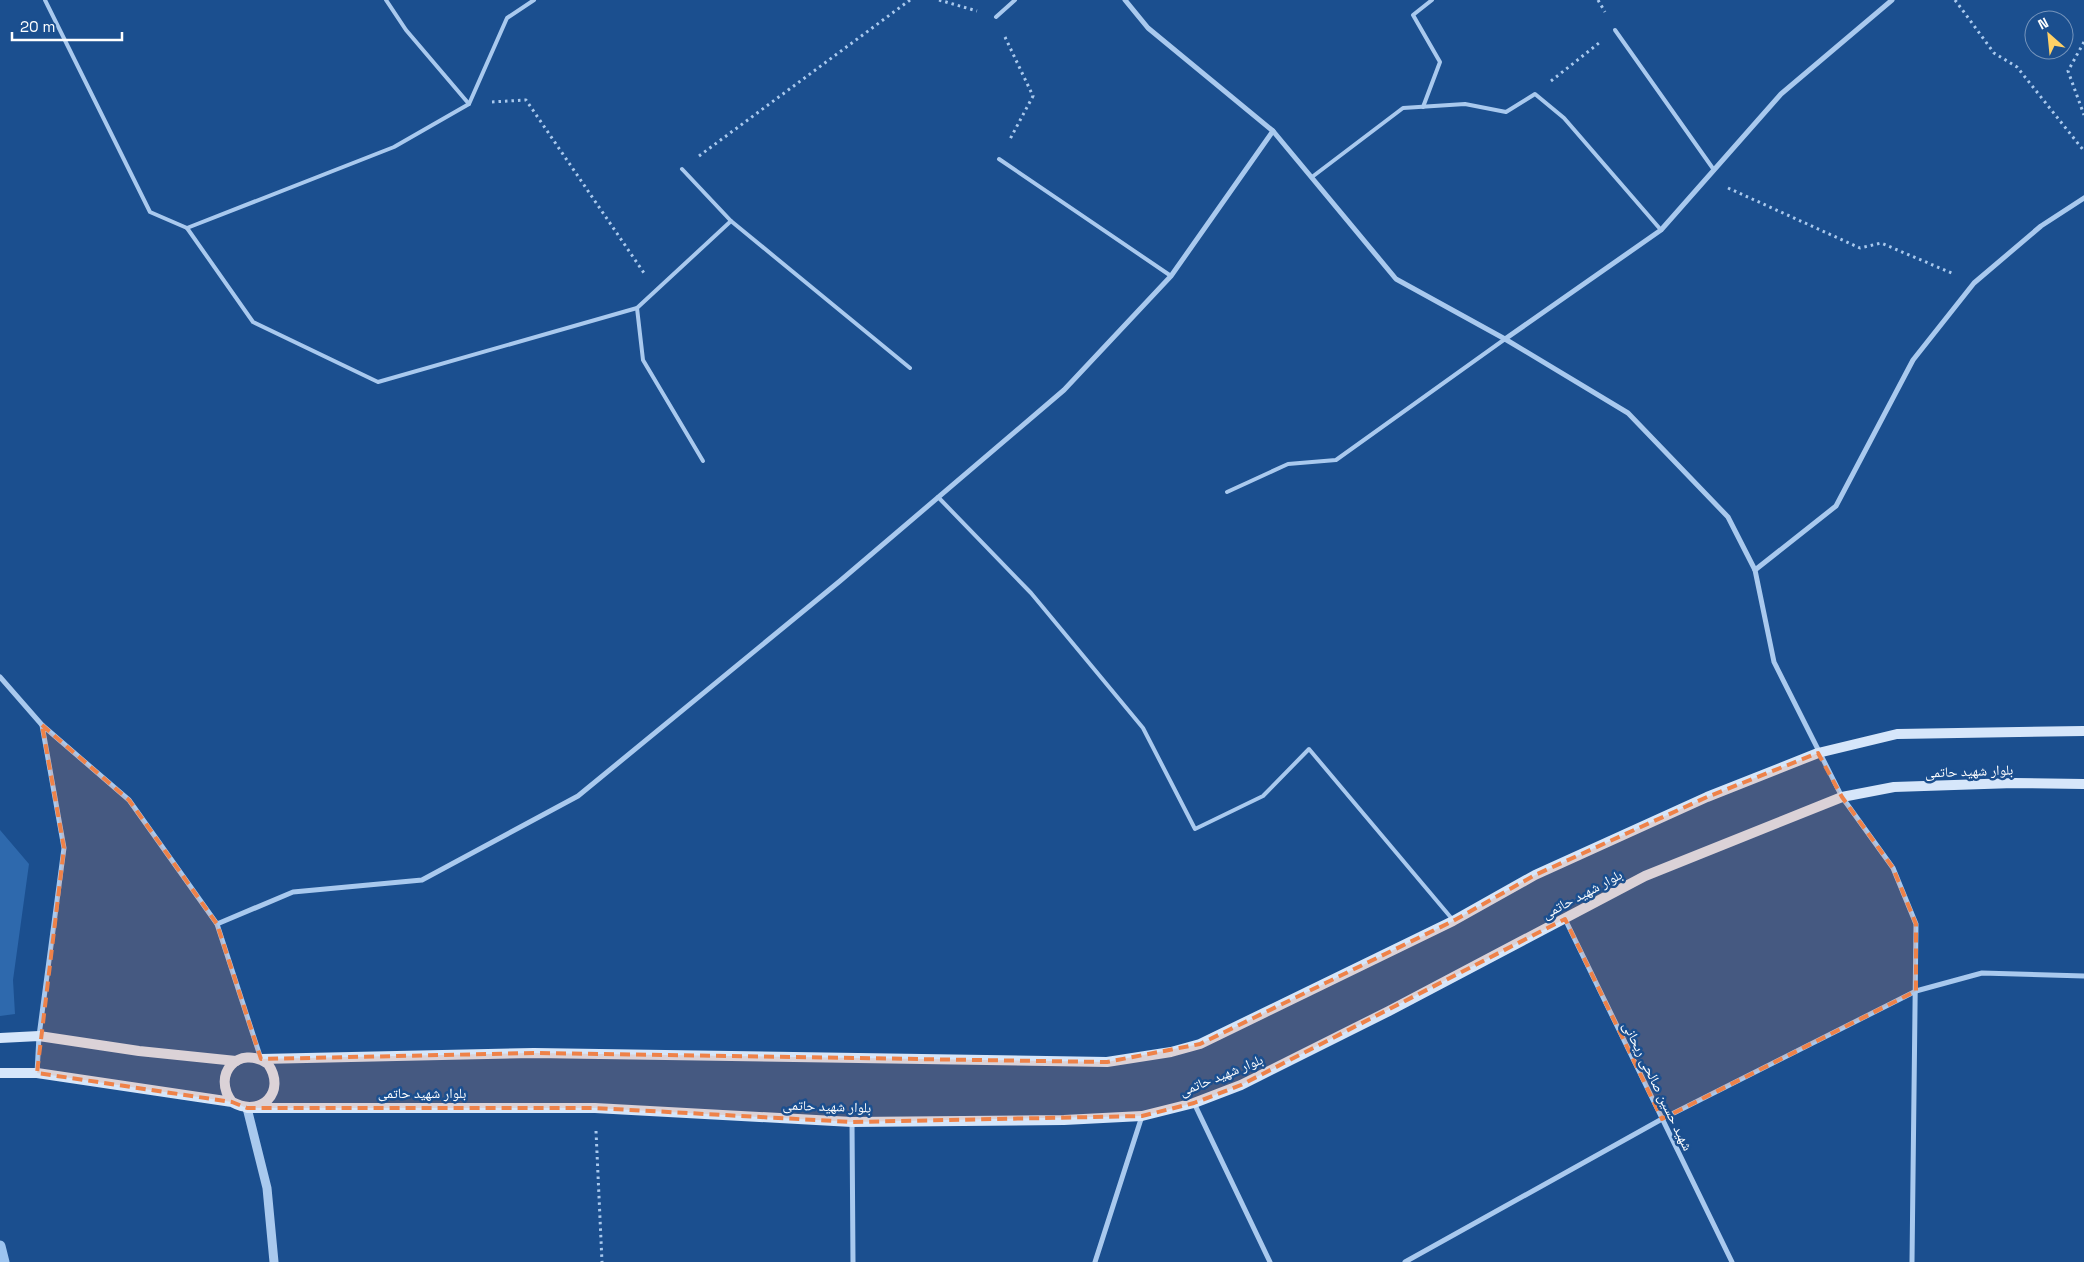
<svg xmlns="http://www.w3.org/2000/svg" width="2084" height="1262" viewBox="0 0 2084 1262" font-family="'Space Grotesk','Noto Naskh Arabic',sans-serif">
	<rect width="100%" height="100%" fill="#1b4f8f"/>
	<!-- green -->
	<path fill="#2e69ad" d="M0,830L29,864L13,980L15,1014L0,1016Z"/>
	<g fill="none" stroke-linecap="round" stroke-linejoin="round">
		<!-- stream -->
		<path stroke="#9cc4f0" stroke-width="11" d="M0,1246L4,1262"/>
		<!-- path -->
		<g stroke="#a9c9ee" stroke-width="3" stroke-dasharray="2.5 4" stroke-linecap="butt">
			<path d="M939,0L977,11"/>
			<path d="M1598,0L1605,12"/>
			<path d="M1955,0L1994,53L2017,67L2084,151"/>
			<path d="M1005,37L1033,96L1009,141"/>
			<path d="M2084,42L2068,71L2084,115"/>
			<path d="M1551,81L1599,43"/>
			<path d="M492,102L526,100L644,273"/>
			<path d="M699,156L910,0"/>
			<path d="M1728,188L1860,248L1881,243L1954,274"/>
			<path d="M596,1131L602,1262"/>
		</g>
		<!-- service -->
		<g stroke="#a9c9ee" stroke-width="4">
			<path d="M45,0L150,212L187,228L253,322L378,382L637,308L731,221"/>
			<path d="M386,0L406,30L469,104"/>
			<path d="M996,17L1015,0"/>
			<path d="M1615,30L1714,170"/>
			<path d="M1423,107L1440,62L1413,15L1432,0"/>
			<path d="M999,159L1171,276"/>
			<path d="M682,169L731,221L910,368"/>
			<path d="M1312,177L1403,108L1465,104L1506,112L1535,94L1564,118L1661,230"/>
			<path d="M187,228L394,147L469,104L507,18L534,0"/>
			<path d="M637,308L643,360L703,461"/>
			<path d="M1227,492L1288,464L1336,460L1505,339"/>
			<path d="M938,497L1031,593L1143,728L1195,829L1263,796L1309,749L1453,920"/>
		</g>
		<!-- minor -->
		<g stroke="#a9c9ee" stroke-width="5">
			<path d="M1125,0L1148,28L1273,131L1396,279L1505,339L1628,413L1728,517L1755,570L1774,662L1842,797L1893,868L1916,924L1912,1262"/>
			<path d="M1505,339L1661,230L1781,94L1892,0"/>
			<path d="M1755,570L1836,506L1913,360L1974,283L2041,226L2084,198"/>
			<path d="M0,677L42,725"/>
			<path d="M1565,919L1732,1262"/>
			<path d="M217,924L293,892L422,880L578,796L840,581L1064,390L1171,276L1273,131"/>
			<path d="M37,1073L39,1036L64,848L42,725L129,800L217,924L261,1059"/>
			<path d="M1194,1103L1270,1262"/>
			<path d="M852,1122L853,1262"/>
			<path d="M1095,1262L1142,1116"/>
			<path d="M1405,1262L1662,1119L1916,991L1982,973L2084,976"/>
		</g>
		<!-- tertiary -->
		<path stroke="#a9c9ee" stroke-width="9" d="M247,1108L267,1188L274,1262"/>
		<!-- secondary -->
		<g stroke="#d6e6fa" stroke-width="10">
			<path d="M0,1038L39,1036L139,1051L236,1061"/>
			<path d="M261,1059L534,1053L1107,1062L1171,1052L1200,1044L1453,921L1535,875L1707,797L1818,753L1897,734L2084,731"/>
			<path d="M0,1073H37L232,1102C261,1118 287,1092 268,1064C239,1044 211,1074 232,1102"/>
			<path d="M247,1108H595L852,1122L1064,1120L1142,1116L1194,1103L1241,1085L1389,1011L1645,876L1842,797L1894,787L2014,783L2084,784"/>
		</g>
	</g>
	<!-- marked area -->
	<path fill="#ee8249" fill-opacity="0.2" stroke="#ee8249" stroke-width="4" stroke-dasharray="10 6" stroke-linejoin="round" d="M42,725L129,800L217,924L261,1059L534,1053L1107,1062L1200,1044L1453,921L1535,875L1707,797L1818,753L1842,797L1893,868L1916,924V991L1662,1119L1565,919L1241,1085L1194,1103L1142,1116L852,1122L595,1108H247L232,1102L37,1073L64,848Z"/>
	<g text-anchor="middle" stroke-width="5" stroke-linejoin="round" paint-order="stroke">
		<!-- street labels -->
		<g font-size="14" fill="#fff" stroke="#1b4f8f">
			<text transform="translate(1969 771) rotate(-2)" y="5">بلوار شهید حاتمی</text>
			<text transform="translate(1582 894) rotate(-28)" y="5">بلوار شهید حاتمی</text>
			<text transform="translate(1221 1075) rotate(-22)" y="5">بلوار شهید حاتمی</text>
			<text transform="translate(1658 1086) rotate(64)" y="5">شهید حسین صالحی ریحانی</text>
			<text x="422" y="1098">بلوار شهید حاتمی</text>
			<text transform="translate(827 1106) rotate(2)" y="5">بلوار شهید حاتمی</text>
		</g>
	</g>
	<!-- north arrow -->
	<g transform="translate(2049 35) rotate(333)"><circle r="24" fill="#1b4f8f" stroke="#7695bc"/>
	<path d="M0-4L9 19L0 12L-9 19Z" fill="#ffd166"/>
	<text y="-8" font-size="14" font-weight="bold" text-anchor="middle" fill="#ffffff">N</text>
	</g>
	<!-- scale -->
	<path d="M12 32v8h110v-8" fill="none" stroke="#ffffff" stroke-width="2.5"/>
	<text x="20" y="32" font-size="15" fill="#ffffff" stroke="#1b4f8f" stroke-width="4" paint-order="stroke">20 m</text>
</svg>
